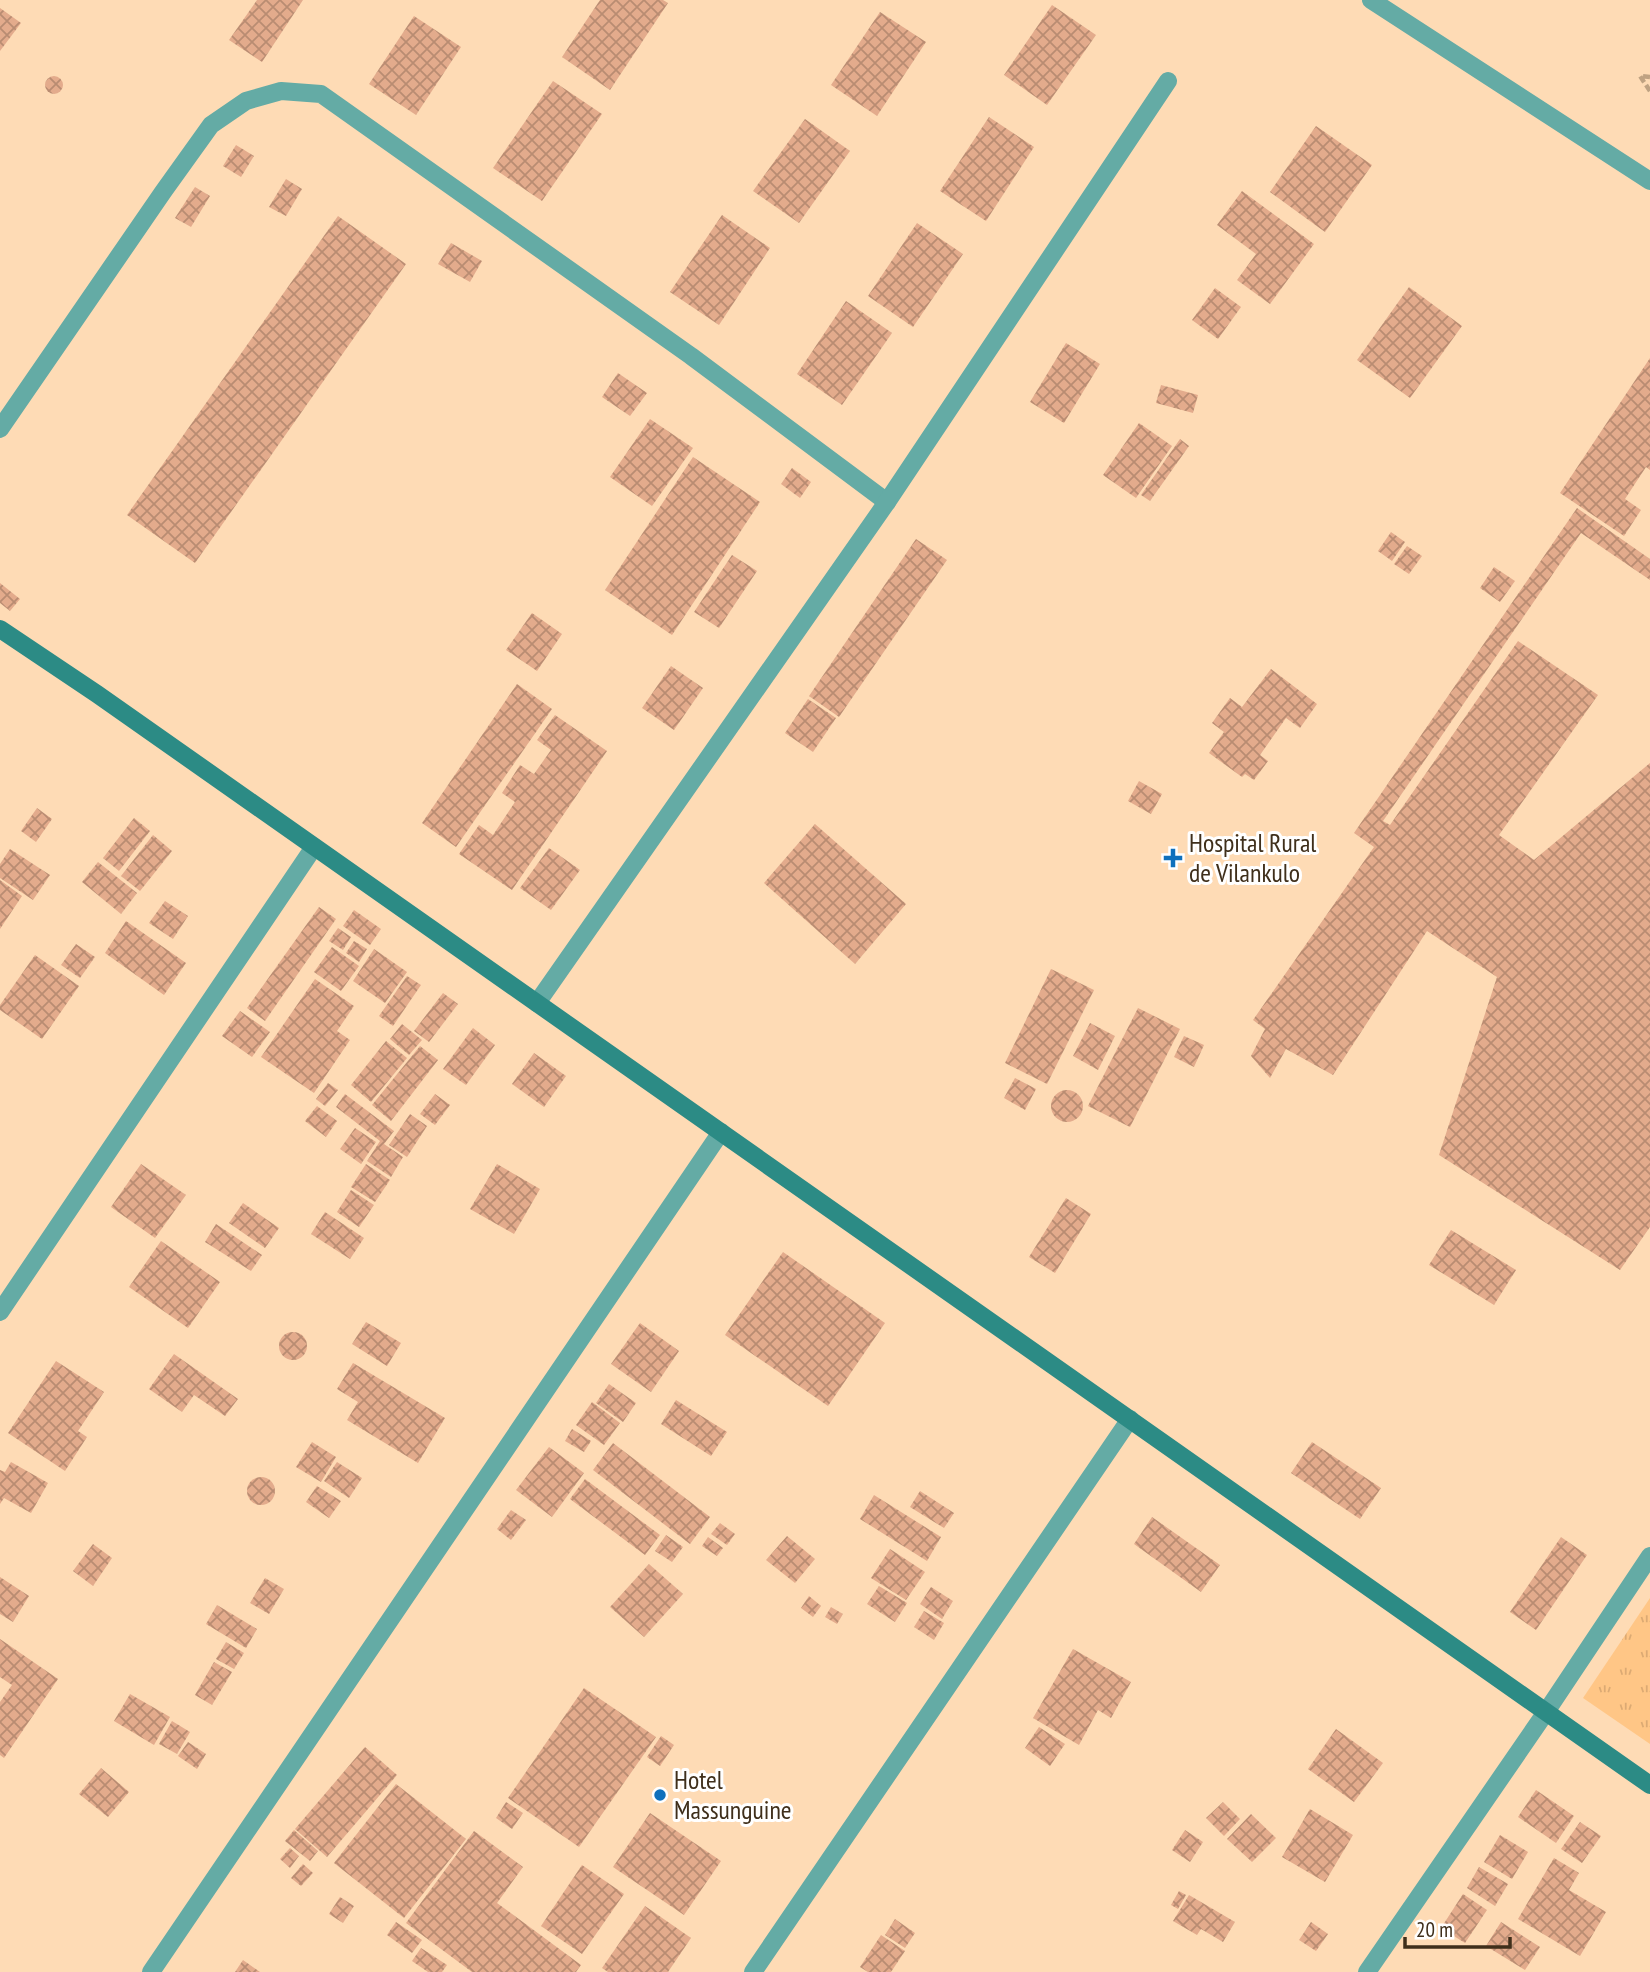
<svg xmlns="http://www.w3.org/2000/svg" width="1650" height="1972" viewBox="0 0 1650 1972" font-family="'PT Sans Narrow',sans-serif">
	<defs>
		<pattern id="park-tufts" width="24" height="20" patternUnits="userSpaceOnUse" patternTransform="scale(1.75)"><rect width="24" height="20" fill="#ffc686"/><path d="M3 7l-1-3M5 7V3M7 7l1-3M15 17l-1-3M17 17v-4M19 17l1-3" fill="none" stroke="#dcaa73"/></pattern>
		<pattern id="building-cross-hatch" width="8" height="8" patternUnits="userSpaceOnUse" patternTransform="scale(1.75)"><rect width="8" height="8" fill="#e3ab8c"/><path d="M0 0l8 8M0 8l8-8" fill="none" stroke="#b98c72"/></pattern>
	</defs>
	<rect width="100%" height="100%" fill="#fedbb5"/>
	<!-- park -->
	<path fill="url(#park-tufts)" d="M1650,1598V1744L1583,1698Z"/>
	<!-- building -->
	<g fill="url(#building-cross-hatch)">
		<path d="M257,0H303L262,62L229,40Z"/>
		<path d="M600,0H663L668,3L610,90L562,57Z"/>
		<path d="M1052,5L1096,35L1047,105L1004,75Z"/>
		<path d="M0,8L21,23L0,51Z"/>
		<path d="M880,12L926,42L877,116L831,85Z"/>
		<path d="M414,16L461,47L416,115L369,84Z"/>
		<circle cx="54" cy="85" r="9"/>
		<path d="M553,81L602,114L542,201L493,168Z"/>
		<path d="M989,117L1034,147L986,221L940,191Z"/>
		<path d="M805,119L850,151L799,223L753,191Z"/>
		<path d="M1316,126L1372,165L1325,232L1270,192Z"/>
		<path d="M236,145L254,156L241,177L223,166Z"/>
		<path d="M286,179L302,189L286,216L269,207Z"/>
		<path d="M195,187L210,196L191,227L175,218Z"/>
		<path d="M1242,191L1314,244L1270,304L1237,280L1256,254L1217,225Z"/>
		<path d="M722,215L770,248L719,325L670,292Z"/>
		<path d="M338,216L406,264L195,563L127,515Z"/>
		<path d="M917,223L963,254L913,327L868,296Z"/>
		<path d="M451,243L482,261L470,282L438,264Z"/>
		<path d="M1409,287L1462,326L1410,398L1357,360Z"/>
		<path d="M1215,288L1241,307L1218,339L1192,320Z"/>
		<path d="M846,301L892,333L842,405L797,374Z"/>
		<path d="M1066,343L1100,364L1064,423L1030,402Z"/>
		<path d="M1650,358V470L1646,467L1625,499L1641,510L1624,536L1560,493Z"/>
		<path d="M618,373L647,393L630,416L602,397Z"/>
		<path d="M1161,385L1198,395L1193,413L1156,403Z"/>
		<path d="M650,419L693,448L652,506L610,477Z"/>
		<path d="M1139,423L1172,446L1136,498L1103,475Z"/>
		<path d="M1180,439L1189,446L1150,501L1141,495Z"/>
		<path d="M693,457L760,502L672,635L605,590Z"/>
		<path d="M792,468L811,482L800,498L781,484Z"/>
		<path d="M1577,508L1650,559V580L1581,533L1383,821L1390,825L1518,641L1598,695L1499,835L1534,860L1650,763V1227L1620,1270L1439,1155L1497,977L1427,931L1333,1075L1286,1049L1270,1078L1251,1056L1265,1029L1253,1020L1374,847L1354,833Z"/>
		<path d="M1391,532L1405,542L1392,561L1378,551Z"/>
		<path d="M916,539L947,560L839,717L809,696Z"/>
		<path d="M1407,546L1422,556L1409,574L1394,564Z"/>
		<path d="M732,555L757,571L719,628L694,612Z"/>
		<path d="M1494,567L1515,581L1500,602L1480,588Z"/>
		<path d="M0,583L20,599L10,611L0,603Z"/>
		<path d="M532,613L562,634L537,671L506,650Z"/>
		<path d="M671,666L703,688L674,730L642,708Z"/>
		<path d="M1271,669L1317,704L1300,728L1286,718L1260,755L1268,761L1254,780L1245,774L1242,777L1209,753L1224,732L1212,723L1230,698L1242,707Z"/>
		<path d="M517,684L552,709L456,847L422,823Z"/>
		<path d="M808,699L836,718L813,752L785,733Z"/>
		<path d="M555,715L607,751L512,890L459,854L479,825L493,835L515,802L502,793L520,765L534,774L551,750L537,740Z"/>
		<path d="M1139,781L1162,794L1151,814L1128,801Z"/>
		<path d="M37,808L52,819L36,842L21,831Z"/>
		<path d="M134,818L150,831L119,871L103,858Z"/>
		<path d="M815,824L906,904L855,964L764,883Z"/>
		<path d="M153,835L172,851L140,891L121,876Z"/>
		<path d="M549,848L580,870L551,910L520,888Z"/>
		<path d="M10,849L50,875L33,900L0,878V864Z"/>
		<path d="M98,862L137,893L121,914L82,882Z"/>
		<path d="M0,880L22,896L0,929Z"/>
		<path d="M165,901L188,916L173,939L149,923Z"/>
		<path d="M319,907L336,919L265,1021L247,1008Z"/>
		<path d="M354,910L381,929L370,945L343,926Z"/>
		<path d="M126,921L186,963L164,995L105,953Z"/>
		<path d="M338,928L351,937L343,950L329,941Z"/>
		<path d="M354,941L367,949L359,962L346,953Z"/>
		<path d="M76,944L95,957L80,978L61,965Z"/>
		<path d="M332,947L359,966L341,991L314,972Z"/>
		<path d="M374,949L407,972L385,1003L353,981Z"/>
		<path d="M35,955L79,986L42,1039L0,1010V1005Z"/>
		<path d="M1051,969L1094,990L1047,1084L1005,1063Z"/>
		<path d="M407,976L421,985L393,1026L379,1016Z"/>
		<path d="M315,979L354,1006L337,1031L350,1040L314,1093L261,1057Z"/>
		<path d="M443,993L458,1004L429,1042L414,1031Z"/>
		<path d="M1138,1008L1180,1029L1130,1127L1088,1106Z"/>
		<path d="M240,1011L270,1032L252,1057L222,1036Z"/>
		<path d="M1090,1023L1115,1036L1098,1070L1073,1056Z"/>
		<path d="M402,1024L422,1040L409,1055L390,1039Z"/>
		<path d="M473,1028L495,1045L466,1085L443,1069Z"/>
		<path d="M1184,1036L1204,1045L1194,1067L1174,1057Z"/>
		<path d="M386,1041L407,1058L371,1102L351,1085Z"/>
		<path d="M420,1046L438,1060L391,1121L372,1105Z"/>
		<path d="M534,1053L566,1076L544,1107L512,1084Z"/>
		<path d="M1015,1078L1036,1089L1025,1110L1004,1098Z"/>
		<path d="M328,1083L338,1090L325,1106L316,1099Z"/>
		<circle cx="1067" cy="1106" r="16"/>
		<path d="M345,1094L394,1131L384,1144L403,1157L391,1177L367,1161L380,1141L336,1107Z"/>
		<path d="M435,1094L450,1105L435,1125L420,1114Z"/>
		<path d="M317,1106L337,1121L326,1137L305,1121Z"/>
		<path d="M410,1114L427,1126L407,1157L389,1145Z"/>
		<path d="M355,1128L376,1142L361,1164L340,1149Z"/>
		<path d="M141,1164L186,1195L155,1238L111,1207Z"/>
		<path d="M366,1164L390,1180L375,1202L351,1187Z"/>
		<path d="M497,1164L540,1189L514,1234L470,1209Z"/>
		<path d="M351,1190L374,1205L359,1227L337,1212Z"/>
		<path d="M1066,1198L1091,1214L1055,1273L1029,1257Z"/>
		<path d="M243,1203L279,1228L265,1248L229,1223Z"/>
		<path d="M325,1212L364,1238L350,1259L311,1234Z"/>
		<path d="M216,1224L262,1255L251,1271L205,1242Z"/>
		<path d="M1451,1230L1516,1270L1494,1305L1429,1265Z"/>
		<path d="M161,1241L220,1282L188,1328L129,1287Z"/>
		<path d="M783,1252L885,1323L828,1406L725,1335Z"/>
		<path d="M366,1322L401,1343L387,1366L352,1344Z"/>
		<path d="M640,1323L679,1351L651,1392L611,1364Z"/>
		<circle cx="293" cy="1346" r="14"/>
		<path d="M174,1354L238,1399L225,1416L194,1395L182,1412L149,1389Z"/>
		<path d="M56,1361L104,1392L78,1431L87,1437L65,1471L8,1433Z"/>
		<path d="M353,1363L445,1418L418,1463L347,1420L358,1402L337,1389Z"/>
		<path d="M609,1384L636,1403L623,1422L596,1403Z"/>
		<path d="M676,1400L727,1432L711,1456L661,1424Z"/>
		<path d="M592,1402L620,1423L604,1445L576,1425Z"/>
		<path d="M572,1429L591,1441L584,1452L565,1441Z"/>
		<path d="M312,1442L336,1457L321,1482L296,1467Z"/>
		<path d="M1312,1442L1381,1488L1360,1519L1291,1473Z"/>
		<path d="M613,1443L710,1517L690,1544L593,1470Z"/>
		<path d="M549,1447L584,1473L552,1517L516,1490Z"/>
		<path d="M11,1462L48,1483L31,1513L4,1498L0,1504V1470L5,1472Z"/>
		<path d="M337,1462L362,1478L349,1498L324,1481Z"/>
		<circle cx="261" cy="1491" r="14"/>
		<path d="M585,1479L660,1535L645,1555L570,1499Z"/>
		<path d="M317,1486L341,1501L329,1518L306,1502Z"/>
		<path d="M920,1491L954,1513L944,1528L910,1507Z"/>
		<path d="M874,1495L941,1537L927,1561L860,1519Z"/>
		<path d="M511,1510L526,1520L511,1540L497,1529Z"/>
		<path d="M1152,1517L1220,1565L1201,1592L1134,1544Z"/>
		<path d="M720,1523L735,1534L727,1545L711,1534Z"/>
		<path d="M666,1535L683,1547L672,1562L655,1551Z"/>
		<path d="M787,1536L815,1559L795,1583L766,1560Z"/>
		<path d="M708,1537L723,1548L717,1556L702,1546Z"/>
		<path d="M1561,1537L1587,1555L1536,1630L1510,1612Z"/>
		<path d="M93,1544L112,1558L93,1586L73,1571Z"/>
		<path d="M890,1549L925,1572L906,1600L871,1578Z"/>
		<path d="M649,1564L683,1594L644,1637L610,1607Z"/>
		<path d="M0,1577L29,1596L13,1622L0,1614Z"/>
		<path d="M265,1578L284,1589L269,1614L250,1603Z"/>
		<path d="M879,1586L907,1603L895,1622L867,1604Z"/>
		<path d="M931,1587L953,1601L942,1619L920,1604Z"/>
		<path d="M809,1596L821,1606L813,1617L801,1608Z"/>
		<path d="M217,1605L257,1629L246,1648L206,1624Z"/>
		<path d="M831,1607L843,1614L837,1624L825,1617Z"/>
		<path d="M924,1611L944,1623L934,1640L914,1627Z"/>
		<path d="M0,1639L58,1679L4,1758L0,1755V1702L12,1685L0,1677Z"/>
		<path d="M226,1642L244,1653L234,1669L216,1659Z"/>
		<path d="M1073,1649L1131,1682L1111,1718L1098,1710L1079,1745L1033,1718Z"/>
		<path d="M214,1662L232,1672L212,1705L195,1695Z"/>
		<path d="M584,1688L656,1737L579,1847L508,1798Z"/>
		<path d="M130,1694L170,1717L154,1745L114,1721Z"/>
		<path d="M172,1721L190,1732L177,1754L159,1744Z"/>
		<path d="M1039,1727L1065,1744L1050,1766L1025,1748Z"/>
		<path d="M1336,1729L1383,1763L1354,1802L1308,1769Z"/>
		<path d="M661,1736L674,1745L660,1766L647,1757Z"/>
		<path d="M188,1742L206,1754L197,1769L178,1756Z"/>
		<path d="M365,1747L397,1775L327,1857L295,1829Z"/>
		<path d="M101,1768L129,1792L108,1817L79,1794Z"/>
		<path d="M396,1784L466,1839L404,1918L334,1863Z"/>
		<path d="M1536,1790L1574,1816L1556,1843L1518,1817Z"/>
		<path d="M506,1802L523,1813L512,1829L496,1818Z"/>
		<path d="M1223,1802L1240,1819L1224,1836L1206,1818Z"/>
		<path d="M1310,1809L1353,1835L1325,1882L1282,1857Z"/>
		<path d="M650,1813L721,1861L684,1915L613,1867Z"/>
		<path d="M1251,1814L1276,1838L1252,1862L1227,1839Z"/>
		<path d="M1580,1822L1601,1836L1582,1863L1561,1849Z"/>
		<path d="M294,1830L318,1851L310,1861L285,1841Z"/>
		<path d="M1185,1830L1203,1842L1190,1862L1172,1850Z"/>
		<path d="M474,1831L523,1867L497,1903L581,1965L576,1972H472L406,1923Z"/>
		<path d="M1500,1835L1528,1852L1512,1879L1484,1862Z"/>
		<path d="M290,1848L299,1856L290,1868L280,1859Z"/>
		<path d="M1554,1858L1579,1873L1569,1890L1606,1912L1580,1956L1518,1919Z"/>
		<path d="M303,1864L313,1873L301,1886L291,1878Z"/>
		<path d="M582,1865L624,1894L582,1954L541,1926Z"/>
		<path d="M1479,1867L1508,1884L1495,1906L1467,1888Z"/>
		<path d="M1179,1891L1186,1895L1178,1909L1171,1905Z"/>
		<path d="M1463,1894L1487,1910L1465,1943L1441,1928Z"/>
		<path d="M1189,1895L1235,1922L1223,1942L1201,1929L1197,1935L1173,1921Z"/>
		<path d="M340,1897L354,1906L343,1923L329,1914Z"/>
		<path d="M645,1906L691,1938L668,1972H608L602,1968Z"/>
		<path d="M895,1919L915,1933L905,1948L885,1935Z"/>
		<path d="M396,1922L422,1940L412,1953L387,1935Z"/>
		<path d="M1311,1922L1328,1934L1316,1951L1299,1940Z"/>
		<path d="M1501,1922L1540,1947L1525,1970L1486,1946Z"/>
		<path d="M881,1935L905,1951L891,1972H868L860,1967Z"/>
		<path d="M421,1948L447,1965L442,1972H428L412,1961Z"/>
		<path d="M243,1960L260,1972H235Z"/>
	</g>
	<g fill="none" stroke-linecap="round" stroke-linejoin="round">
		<!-- path -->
		<path stroke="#bfa282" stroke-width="4.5" stroke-dasharray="7 3.5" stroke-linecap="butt" d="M1650,77L1640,76L1650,91"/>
		<!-- minor -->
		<g stroke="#64aba5" stroke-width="18">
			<path d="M1371,0L1650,181"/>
			<path d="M0,429L163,192L211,125L246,101L281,91L321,94L691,356L887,502"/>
			<path d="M537,1003L887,502L1168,81"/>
			<path d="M0,1312L314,847"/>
			<path d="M151,1972L721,1132"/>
			<path d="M753,1972L1130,1419"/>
			<path d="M1367,1972L1546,1712L1650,1556"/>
		</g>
		<!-- secondary -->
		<path stroke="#2c8b85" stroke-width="18" d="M0,629L97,694L1650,1785"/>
	</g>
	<!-- markers -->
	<g fill="#0f70bc" stroke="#fff" stroke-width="2.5">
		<path d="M1169.5 847.5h7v7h7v7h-7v7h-7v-7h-7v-7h7z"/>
		<circle cx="660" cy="1795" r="7"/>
	</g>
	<g text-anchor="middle" stroke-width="6" stroke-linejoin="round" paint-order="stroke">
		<!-- poi labels -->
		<g font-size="26" fill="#3f2f1b" stroke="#fff" text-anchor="start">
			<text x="1189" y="852">Hospital Rural<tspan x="1189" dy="30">de Vilankulo</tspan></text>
			<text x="674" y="1789">Hotel<tspan x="674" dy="30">Massunguine</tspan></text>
		</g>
	</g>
	<!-- scale -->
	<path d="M1405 1937v10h105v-10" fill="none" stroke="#3f2f1b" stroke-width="3.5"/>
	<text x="1416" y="1937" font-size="21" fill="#3f2f1b" stroke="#ffffff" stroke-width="5" paint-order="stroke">20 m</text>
</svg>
